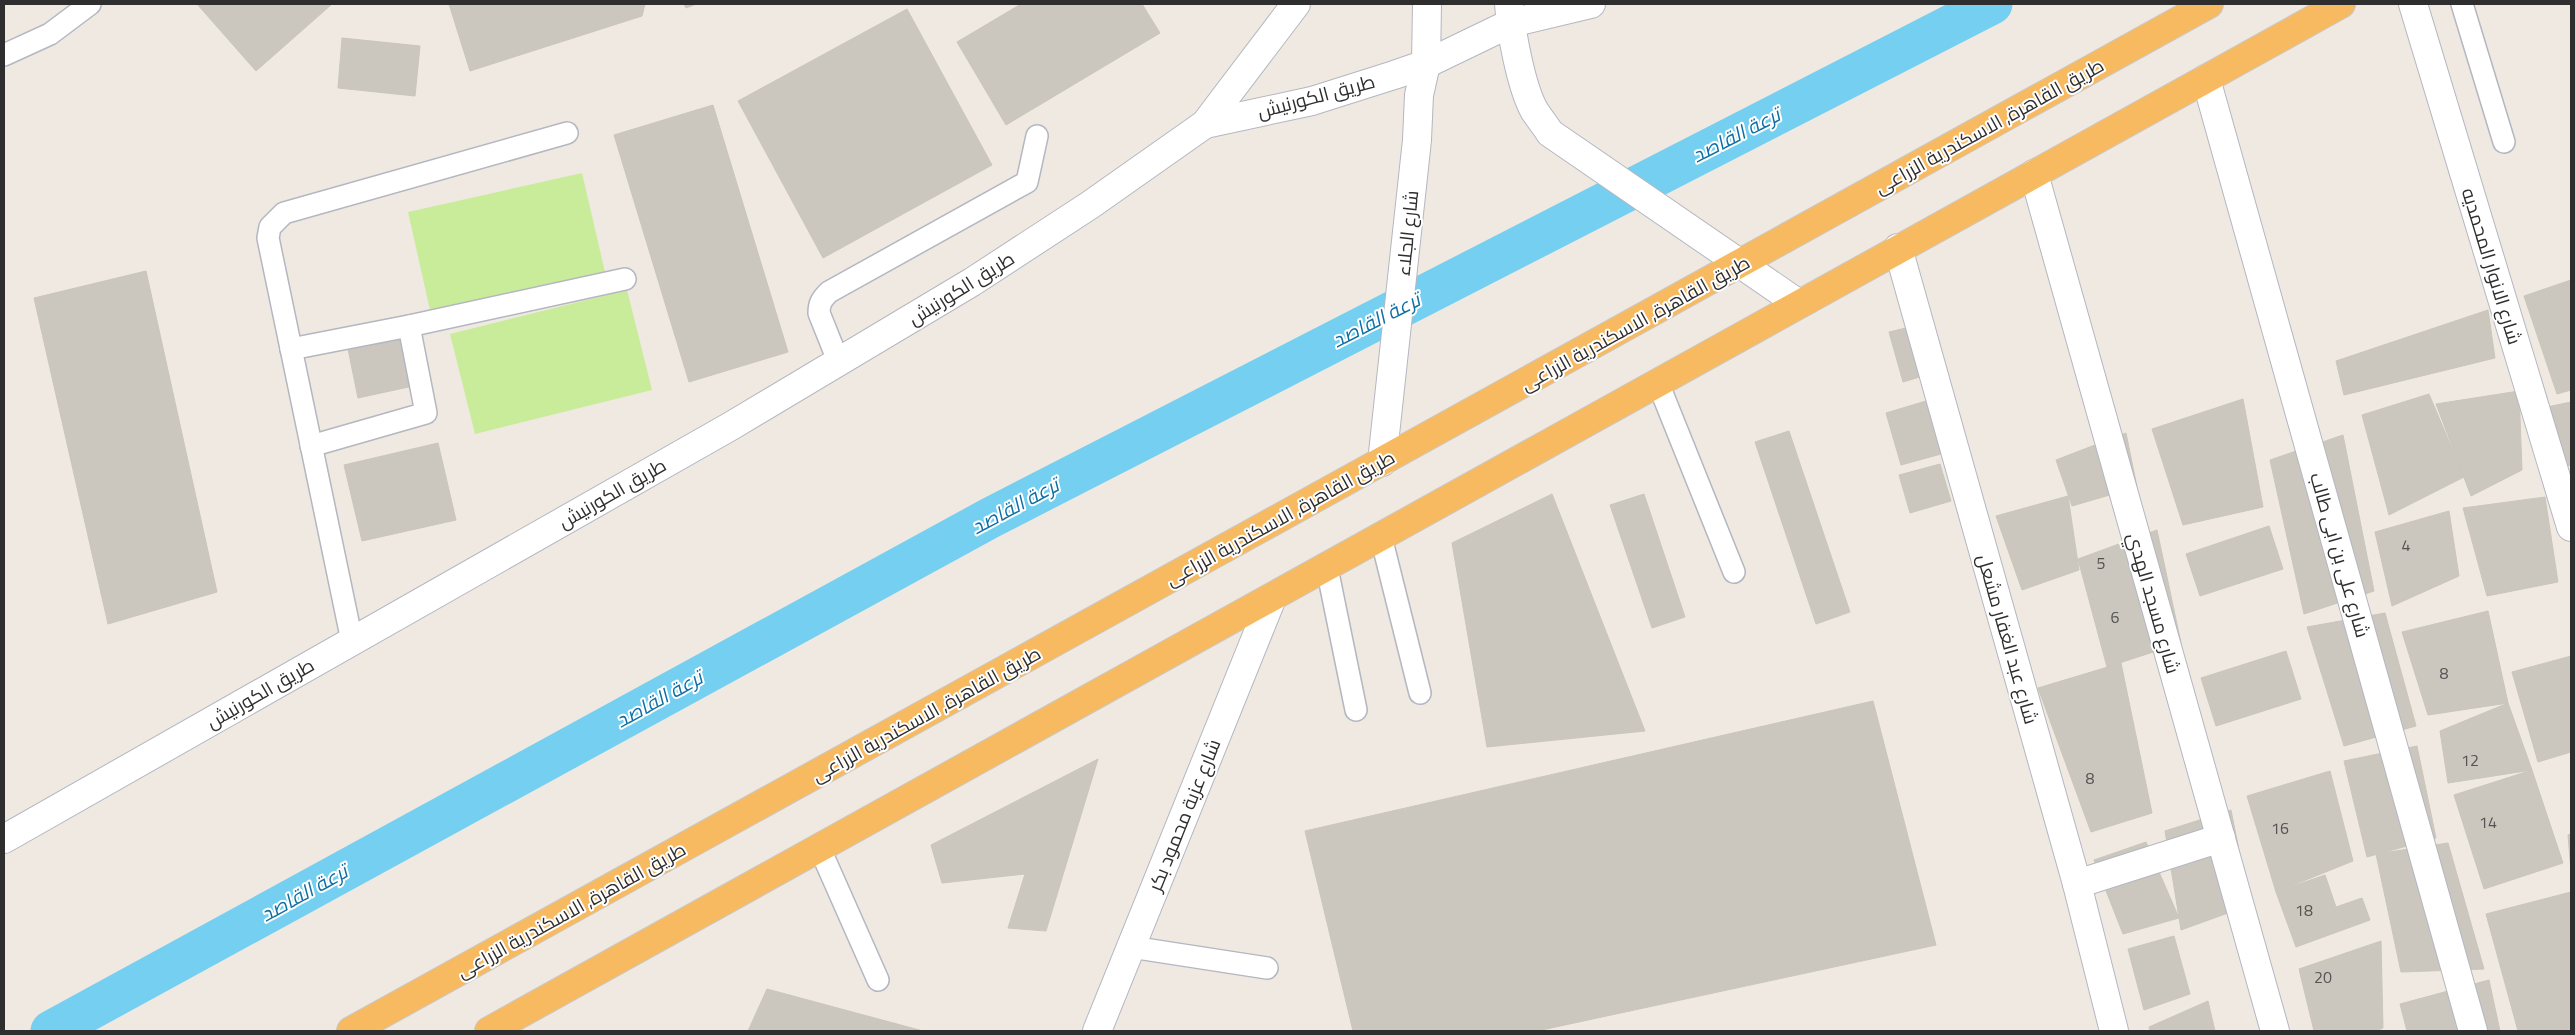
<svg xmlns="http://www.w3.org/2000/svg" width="2575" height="1035" viewBox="0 0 2575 1035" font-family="'Titillium Web',Cairo,sans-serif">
	<rect width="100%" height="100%" fill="#efe9e1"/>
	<!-- pitch -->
	<g fill="#c9ec9a">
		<path d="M582,173L605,272L430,310L408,212Z"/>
		<path d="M627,290L652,390L475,434L450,334Z"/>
	</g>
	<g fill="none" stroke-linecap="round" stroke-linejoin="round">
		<!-- canal -->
		<path stroke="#75cff0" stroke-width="41" d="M51,1031L990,518L1992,4"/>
	</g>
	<!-- building -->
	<g fill="#cbc7bf" stroke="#cbc5ba">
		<path d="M197,4H332L256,71Z"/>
		<path d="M449,4H645L642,16L470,71Z"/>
		<path d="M684,4H696L686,8Z"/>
		<path d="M1021,4H1142L1160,33L1006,125L957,42Z"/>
		<path d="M907,9L992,165L823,258L738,101Z"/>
		<path d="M342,38L420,46L415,96L338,88Z"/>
		<path d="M713,105L788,352L689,382L614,135Z"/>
		<path d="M146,271L217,592L108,624L34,298Z"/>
		<path d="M2571,280V390L2557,394L2524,296Z"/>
		<path d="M2488,310L2495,358L2344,395L2336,361Z"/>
		<path d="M1910,327L1923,376L1903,382L1889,332Z"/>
		<path d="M401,333L413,386L358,398L347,344Z"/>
		<path d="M2519,391L2522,470L2471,496L2436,404Z"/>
		<path d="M2429,394L2464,477L2389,515L2362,415Z"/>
		<path d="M2243,399L2263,507L2183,525L2152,429Z"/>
		<path d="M1926,401L1941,454L1901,465L1886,413Z"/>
		<path d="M2571,402V465L2566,466L2547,407Z"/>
		<path d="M1789,431L1850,612L1816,624L1755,442Z"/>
		<path d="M2126,433L2137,487L2072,506L2056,460Z"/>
		<path d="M2343,435L2374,591L2304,614L2270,460Z"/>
		<path d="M438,443L456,520L362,541L344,465Z"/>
		<path d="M1940,464L1951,501L1910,513L1899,475Z"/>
		<path d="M1552,494L1645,731L1487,747L1452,543Z"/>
		<path d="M1644,494L1685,617L1652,628L1610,505Z"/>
		<path d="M2068,496L2079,570L2022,590L1996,516Z"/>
		<path d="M2545,497L2558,582L2487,596L2463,508Z"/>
		<path d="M2449,511L2459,576L2392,606L2375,532Z"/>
		<path d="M2269,526L2283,569L2200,596L2186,554Z"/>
		<path d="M2157,530L2181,643L2107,667L2078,559Z"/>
		<path d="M2488,611L2508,703L2428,715L2402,632Z"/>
		<path d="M2385,613L2416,726L2344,746L2307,627Z"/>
		<path d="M2286,651L2301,699L2216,726L2201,678Z"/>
		<path d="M2571,656V752L2538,762L2512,672Z"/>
		<path d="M2121,663L2152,813L2091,832L2038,688Z"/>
		<path d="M1873,701L1936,945L1537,1031H1353L1305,831Z"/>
		<path d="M2508,703L2532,770L2448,783L2440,731Z"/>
		<path d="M2417,746L2436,838L2367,857L2344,761Z"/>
		<path d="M1098,759L1046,931L1008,928L1025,874L942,883L931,845Z"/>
		<path d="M2532,770L2563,863L2484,889L2454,795Z"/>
		<path d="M2330,771L2353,861L2276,892L2247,796Z"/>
		<path d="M2231,810L2250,905L2181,930L2165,831Z"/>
		<path d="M2571,834V871L2568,835Z"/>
		<path d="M2146,842L2179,918L2123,934L2094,860Z"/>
		<path d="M2448,843L2484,969L2401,972L2376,854Z"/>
		<path d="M2325,875L2336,907L2362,898L2370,920L2296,947L2276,892Z"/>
		<path d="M2571,892V1031H2518L2486,914Z"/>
		<path d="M2174,936L2190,994L2144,1010L2128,949Z"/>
		<path d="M2381,941L2383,1028L2376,1031H2314L2299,969Z"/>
		<path d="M2489,980L2500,1031H2407L2400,1004Z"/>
		<path d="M767,989L923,1031H748Z"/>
		<path d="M2208,1001L2215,1031H2150L2149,1027Z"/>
	</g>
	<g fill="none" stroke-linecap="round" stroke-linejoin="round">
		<defs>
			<g id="service">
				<path d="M2462,4L2504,142"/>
				<path d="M4,55L50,34L90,4"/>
				<path d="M291,349L409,326L625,279"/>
				<path d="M839,363L819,313C819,303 822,299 829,292L1027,182L1037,136"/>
				<path d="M1658,383L1734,572"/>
				<path d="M311,446L426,413L409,326"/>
				<path d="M1381,537L1420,693"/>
				<path d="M1327,568L1356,710"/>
				<path d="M352,641L268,238L270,227L284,213L567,133"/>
				<path d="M820,849L878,980"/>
				<path d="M1131,947L1267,968"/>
			</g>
			<g id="minor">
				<path d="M2413,4L2571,527"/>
				<path d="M2206,79L2473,1031"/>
				<path d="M2034,174L2275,1031"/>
				<path d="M1898,248L2077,884L2114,1031"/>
				<path d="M2077,884L2221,838"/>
				<path d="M1097,1031L1272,598"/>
			</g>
			<g id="tertiary">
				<path d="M1205,124L1312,101L1394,75L1426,64L1511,23L1591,4"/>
				<path d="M4,839L731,426L972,282L1090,205L1205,124L1296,4"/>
			</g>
			<g id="secondary">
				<path d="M1509,4C1511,32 1521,86 1534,110C1539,118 1545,125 1550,133L1799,304"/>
				<path d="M1382,462L1417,140L1419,95L1426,64L1427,4"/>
			</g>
			<g id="trunk">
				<path d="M351,1031L2209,4"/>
				<path d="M489,1031L2341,4"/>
			</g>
		</defs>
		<!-- service casing -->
		<use href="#service" stroke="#b4b7c1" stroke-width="24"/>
		<!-- minor casing -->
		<use href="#minor" stroke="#b4b7c1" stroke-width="30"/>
		<!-- tertiary casing -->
		<use href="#tertiary" stroke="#b4b7c1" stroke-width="30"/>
		<!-- secondary casing -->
		<use href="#secondary" stroke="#b4b7c1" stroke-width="30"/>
		<!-- trunk casing -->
		<use href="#trunk" stroke="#c9c9c9" stroke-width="30"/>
		<!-- service -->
		<use href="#service" stroke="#fff" stroke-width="21"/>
		<!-- minor -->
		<use href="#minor" stroke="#fff" stroke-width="28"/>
		<!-- tertiary -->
		<use href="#tertiary" stroke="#fff" stroke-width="28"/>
		<!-- secondary -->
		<use href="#secondary" stroke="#fff" stroke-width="28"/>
		<!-- trunk -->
		<use href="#trunk" stroke="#f8ba60" stroke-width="28"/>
	</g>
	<g text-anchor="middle" stroke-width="4" stroke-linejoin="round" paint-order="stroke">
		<!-- number labels -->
		<g font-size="16" fill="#555452">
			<text x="2406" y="551">4</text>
			<text x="2101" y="569">5</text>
			<text x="2115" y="623">6</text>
			<text x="2444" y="679">8</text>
			<text x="2470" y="766">12</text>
			<text x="2090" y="784">8</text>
			<text x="2488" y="828">14</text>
			<text x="2280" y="834">16</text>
			<text x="2304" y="916">18</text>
			<text x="2323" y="983">20</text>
		</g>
		<!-- street labels -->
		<g font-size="19" fill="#2e2e2e" stroke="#fff">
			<text transform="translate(1316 96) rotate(-15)" y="7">طريق الكورنيش</text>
			<text transform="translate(1989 126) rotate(-29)" y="7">طريق القاهرة, الاسكندرية الزراعى</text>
			<text transform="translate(1407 233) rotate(-84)" y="7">شارع الجلاء</text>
			<text transform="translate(2492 266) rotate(73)" y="7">شارع الانوار المحمديه</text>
			<text transform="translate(961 288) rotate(-32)" y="7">طريق الكورنيش</text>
			<text transform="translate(1635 323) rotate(-29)" y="7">طريق القاهرة, الاسكندرية الزراعى</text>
			<text transform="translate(612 493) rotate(-30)" y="7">طريق الكورنيش</text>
			<text transform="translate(1280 518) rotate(-29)" y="7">طريق القاهرة, الاسكندرية الزراعى</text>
			<text transform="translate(2340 555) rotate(74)" y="7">شارع على بن ابى طالب</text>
			<text transform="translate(2154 603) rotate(74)" y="7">شارع مسجد الهدي</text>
			<text transform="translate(2008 639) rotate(74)" y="7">شارع عبد الغفار مشعل</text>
			<text transform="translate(260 693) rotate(-30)" y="7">طريق الكورنيش</text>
			<text transform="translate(926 714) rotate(-29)" y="7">طريق القاهرة, الاسكندرية الزراعى</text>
			<text transform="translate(1184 815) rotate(-68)" y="7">شارع عزبة محمود بكر</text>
			<text transform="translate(571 910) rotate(-29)" y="7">طريق القاهرة, الاسكندرية الزراعى</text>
		</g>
		<!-- water labels -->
		<g font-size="20" font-style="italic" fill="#0d6fa3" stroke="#fff">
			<text transform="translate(1736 135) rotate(-27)" y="7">ترعة القاصد</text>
			<text transform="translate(1376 320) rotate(-27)" y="7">ترعة القاصد</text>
			<text transform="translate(1015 506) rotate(-28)" y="7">ترعة القاصد</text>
			<text transform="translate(659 699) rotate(-29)" y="7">ترعة القاصد</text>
			<text transform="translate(304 893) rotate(-29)" y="7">ترعة القاصد</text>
		</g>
	</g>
	<!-- border -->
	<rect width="2575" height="1035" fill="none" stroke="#2e2e2e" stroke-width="10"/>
</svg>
